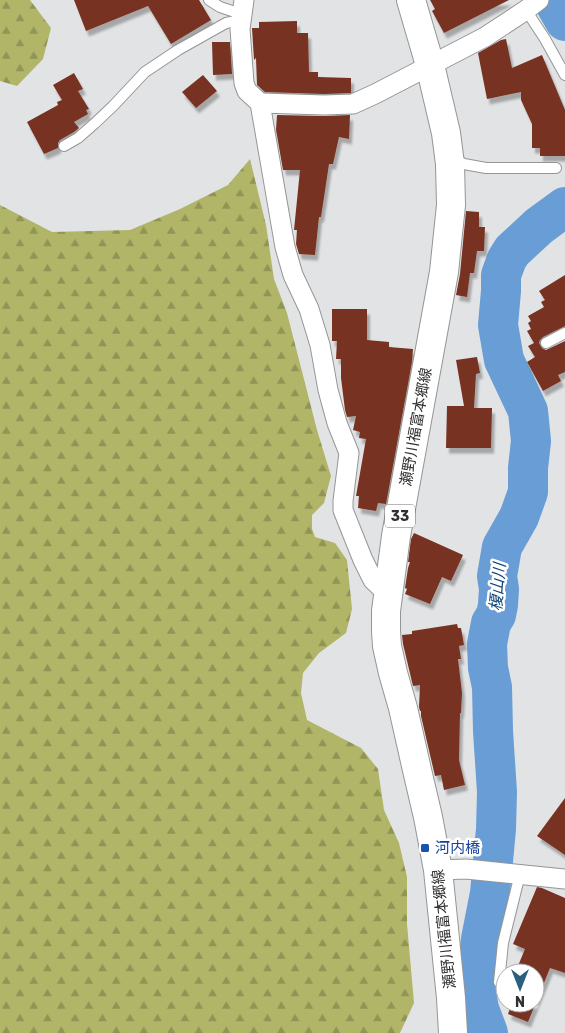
<svg xmlns="http://www.w3.org/2000/svg" width="565" height="1033" viewBox="0 0 565 1033" font-family="Rubik,'Noto Sans JP',sans-serif">
	<defs>
		<pattern id="forest-firs" width="22" height="20" patternUnits="userSpaceOnUse" patternTransform="scale(1.25)"><rect width="22" height="20" fill="#b1b567"/><path d="M5 1l3.5 6h-7zM16 11l3.5 6h-7z" fill="#909455"/></pattern>
		<filter id="shadow"><feDropShadow dx="3" dy="5.5" stdDeviation="1" flood-color="#0004"/></filter>
	</defs>
	<rect width="100%" height="100%" fill="#e2e3e4"/>
	<!-- forest -->
	<g fill="url(#forest-firs)">
		<path d="M0,0H30L51,28L43,59L17,86L0,81Z"/>
		<path d="M250,159L266,225L274,279L287,313L317,430L331,476L324,503L312,515V529L315,537L335,543L347,560L352,609L346,633L319,653L303,673L301,693L307,720L361,748L378,769L384,810L399,843L407,877V924L414,1003L400,1033H0V205L52,232L130,230L180,209L228,185Z"/>
	</g>
	<g fill="none" stroke-linecap="round" stroke-linejoin="round">
		<!-- river -->
		<g stroke="#699dd6" stroke-width="40">
			<path d="M553,0L565,21"/>
			<path d="M488,1033L479,1009L476,992L481,939L490,893L496,829L497,792L493,731L492,687L488,668L487,644L491,623L496,615L498,605L499,589L497,576L502,547L519,517L528,492V468L531,441L528,411L504,360L498,325L501,291V275L507,259L512,251L539,226L565,207"/>
		</g>
	</g>
	<!-- building -->
	<g fill="#773221" filter="url(#shadow)">
		<path d="M74,0H199L211,20L171,44L148,6L86,31Z"/>
		<path d="M430,0H509L444,33L432,11L435,9Z"/>
		<path d="M297,21V33H308L309,72H318V77L351,78V93L324,94L265,92L257,85L256,58L254,60L252,28H259V22Z"/>
		<path d="M506,39L512,68L542,55L565,110V156H540V148H532V124L521,100V92L487,99L478,53L501,40Z"/>
		<path d="M212,42H230L232,74L213,75Z"/>
		<path d="M74,73L83,89L78,91L89,109L86,110L88,114L74,122L79,128L74,132L60,140L58,143V148L44,154L27,122L58,105L57,102L62,100L53,85Z"/>
		<path d="M203,75L217,91L196,108L182,92Z"/>
		<path d="M277,115L324,116L350,115L349,139L339,137L333,164H329L321,217H319L315,255L299,254L296,244L297,230H294L300,170H283L276,130Z"/>
		<path d="M466,211L479,212V227H485L484,251H477L474,273H470L467,297L456,295L460,274Z"/>
		<path d="M565,275V326L543,337L540,340L539,343L542,348L546,350L565,341V372L558,375L561,381L543,391L527,362L535,357L528,346L534,343L527,331L531,329L528,323L531,321L528,316L544,307L541,302L545,300L539,291Z"/>
		<path d="M332,309H367V340L389,342V347L413,349L412,362L386,504L378,503L376,511L358,508L359,496H356L366,439L359,438L360,432L353,430L356,416L347,417L345,410L341,378V359H336L337,341H332Z"/>
		<path d="M477,357L480,373L476,374L474,408H492L491,448H446L447,406H464L456,360Z"/>
		<path d="M414,533L463,555L451,581L442,577L430,604L405,594L407,589L405,588L408,568L410,562H408L411,539Z"/>
		<path d="M457,624L458,628H461L464,645L459,646L461,659H458L462,693L461,713H460L459,760L465,785L444,790L441,775L435,776L421,716V711H420L419,707L420,685L413,686L403,644L402,635L412,634V631Z"/>
		<path d="M565,798V855L537,836Z"/>
		<path d="M537,887L542,888L565,898V973L550,968L528,1022L508,1014L512,1003H535V973H515L525,949L513,944Z"/>
	</g>
	<g fill="none" stroke-linecap="round" stroke-linejoin="round">
		<defs>
			<g id="lane">
				<path d="M209,0L220,7L241,14"/>
				<path d="M526,10L545,39L565,75"/>
				<path d="M64,146L78,138L94,124L114,105L145,72L178,50L226,23L241,20"/>
				<path d="M452,157L464,164L486,168H556"/>
				<path d="M546,343L565,333"/>
				<path d="M499,982L503,943L520,874"/>
			</g>
			<g id="street">
				<path d="M244,0L240,29L244,83L247,91L260,103L285,247L293,275L309,309L320,345L328,390L337,423L349,453L343,501V510L363,560L373,580L388,594"/>
				<path d="M260,103L324,105L353,104L375,94L485,37L526,10L539,0"/>
				<path d="M438,870L466,869L565,879"/>
			</g>
			<path id="primary" d="M411,0L430,65L446,133L450,164L451,205L444,272L396,536L386,611V631L387,646L393,673L403,708L417,770L428,817L438,870L451,998L453,1033"/>
		</defs>
		<!-- lane casing -->
		<use href="#lane" stroke="#949596" stroke-width="12"/>
		<!-- street casing -->
		<use href="#street" stroke="#949596" stroke-width="21"/>
		<!-- primary casing -->
		<use href="#primary" stroke="#949596" stroke-width="30"/>
		<!-- lane -->
		<use href="#lane" stroke="#fff" stroke-width="10"/>
		<!-- street -->
		<use href="#street" stroke="#fff" stroke-width="19"/>
		<!-- primary -->
		<use href="#primary" stroke="#fff" stroke-width="28"/>
	</g>
	<!-- markers -->
	<rect fill="#1a4fb4" stroke="#fff" stroke-width="2" x="420" y="843" width="10" height="10" rx="2.5"/>
	<g text-anchor="middle" stroke-width="5" stroke-linejoin="round" paint-order="stroke">
		<!-- shield labels -->
		<rect fill="#fff" stroke="#6e6f6f" stroke-width="1" x="385" y="504.5" width="30" height="23" rx="4"/>
		<g font-size="14" font-weight="bold" fill="#303131">
			<text x="400" y="521">33</text>
		</g>
		<!-- street labels -->
		<g font-size="15" fill="#303131" stroke="#fff">
			<text transform="translate(416 427) rotate(-80)" y="5">瀬野川福富本郷線</text>
			<text transform="translate(444 929) rotate(-96)" y="5">瀬野川福富本郷線</text>
		</g>
		<!-- transit labels -->
		<g font-size="15" fill="#164399" stroke="#fff" text-anchor="start">
			<text x="435" y="853">河内橋</text>
		</g>
		<!-- water labels -->
		<g font-size="16" font-style="italic" fill="#0b4378" stroke="#fff">
			<text transform="translate(497 587) rotate(-85)" y="6">榎山川</text>
		</g>
	</g>
	<!-- north arrow -->
	<g transform="translate(520 988) rotate(180)"><circle r="24" fill="#ffffff" stroke="#acadad"/>
	<path d="M0-4L9 19L0 12L-9 19Z" fill="#2a607b"/>
	<text y="-8" font-size="14" font-weight="bold" text-anchor="middle" fill="#303131">N</text>
	</g>
</svg>
